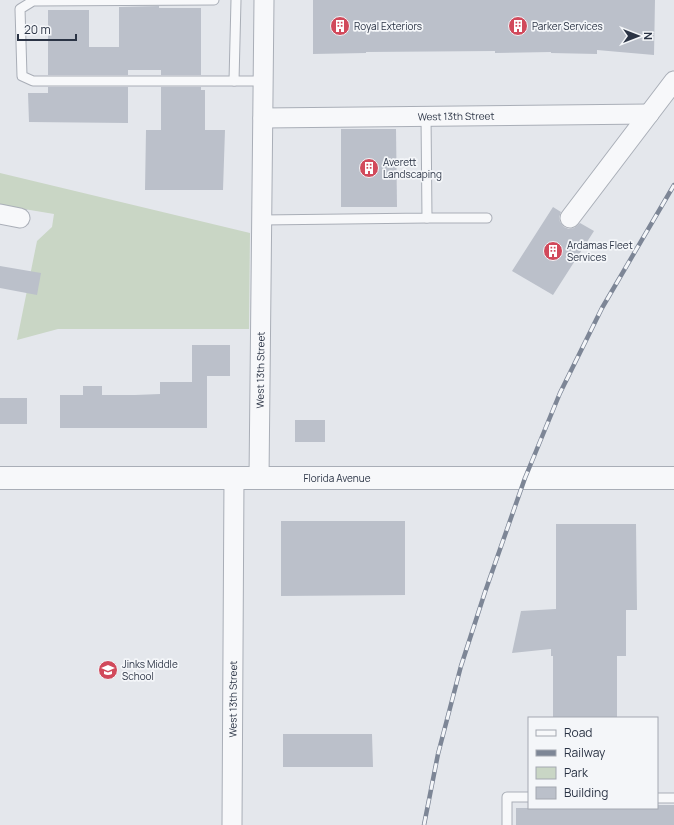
<svg xmlns="http://www.w3.org/2000/svg" width="674" height="825" viewBox="0 0 674 825" font-family="Manrope,sans-serif">
	<rect width="100%" height="100%" fill="#e4e7ec"/>
	<!-- green -->
	<path fill="#c9d6c5" d="M0,173L250,233L249,329H58L17,340L37,241L52,227L54,214L0,205Z"/>
	<!-- building -->
	<g fill="#bbc0ca">
		<path d="M313,0H655L654,55L597,50V54L551,53V52L495,53V51L366,52V53L313,54Z"/>
		<path d="M159,6V8H201V75H161V70H128V75H48V10H89V47H119V7Z"/>
		<path d="M48,87H128V123L29,122L28,93H48Z"/>
		<path d="M161,87H201V90H205V130H225L223,190H145L146,130H161Z"/>
		<path d="M341,129H396L397,207H341Z"/>
		<path d="M553,207L561,212L559,217L560,222L564,227L569,229L574,228L580,223L594,231L553,295L512,271Z"/>
		<path d="M0,266L41,273L37,295L0,288Z"/>
		<path d="M192,345H230V376H207V428H60V395H83V386H102V395H135L160,394V382H192Z"/>
		<rect x="0" y="398" width="27" height="26"/>
		<rect x="295" y="420" width="30" height="22"/>
		<path d="M281,521H405V595L281,596Z"/>
		<path d="M556,524H636L637,610H626V656H617V718H553V656H551V649L512,653L521,611L556,609Z"/>
		<path d="M283,734H372L373,767H283Z"/>
		<path d="M657,805H674V825H516V808H657Z"/>
	</g>
	<g fill="none" stroke-linecap="round" stroke-linejoin="round">
		<defs>
			<g id="service">
				<path d="M214,0L33,1L20,9L22,76L33,81H263"/>
				<path d="M234,81L236,0"/>
				<path d="M427,218H487"/>
				<path d="M262,220L427,218L426,116"/>
				<path d="M657,798H674"/>
				<path d="M507,825V797H529"/>
			</g>
			<g id="minor">
				<path id="s1" d="M263,118L649,114"/>
				<path d="M0,214L20,218"/>
				<path d="M570,218L674,81"/>
				<path id="s2" d="M259,478L264,0"/>
				<path id="s3" d="M232,825L234,478"/>
			</g>
			<g id="tertiary">
				<path id="s4" d="M0,478H674"/>
			</g>
		</defs>
		<!-- service casing -->
		<use href="#service" stroke="#a9aeb7" stroke-width="11"/>
		<!-- minor casing -->
		<use href="#minor" stroke="#a9aeb7" stroke-width="21"/>
		<!-- tertiary casing -->
		<use href="#tertiary" stroke="#a9aeb7" stroke-width="24"/>
		<!-- service -->
		<use href="#service" stroke="#f7f8fa" stroke-width="9"/>
		<!-- minor -->
		<use href="#minor" stroke="#f7f8fa" stroke-width="19"/>
		<!-- tertiary -->
		<use href="#tertiary" stroke="#f7f8fa" stroke-width="22"/>
		<defs>
			<path id="rail" d="M424,825L438,754L461,666L485,592L525,478L560,393L602,308L674,185"/>
		</defs>
		<!-- rail casing -->
		<use href="#rail" stroke="#7d8696" stroke-width="4.5"/>
		<!-- rail -->
		<use href="#rail" stroke="#f4f6f9" stroke-width="3" stroke-dasharray="9" stroke-linecap="butt"/>
	</g>
	<!-- icons -->
	<defs>
		<symbol id="building-disc" viewBox="-11 -11 22 22"><circle r="9.5" fill="#d1495b" stroke="#f4f6f9"/><path d="M-4-6H4V6H1V3H-1V6H-4ZM-2.5-4.3h1.7v1.8h-1.7ZM.8-4.3h1.7v1.8H.8ZM-2.5-1h1.7V.8h-1.7ZM.8-1h1.7V.8H.8Z" fill="#fff"/></symbol>
		<symbol id="school-disc" viewBox="-11 -11 22 22"><circle r="9.5" fill="#d1495b" stroke="#f4f6f9"/><path d="M0-5L7-2L0 1L-7-2ZM-4 1L0 2.5L4 1V4Q0 6-4 4Z" fill="#fff"/></symbol>
	</defs>
	<g fill-rule="evenodd">
		<use href="#building-disc" x="329" y="15" width="22" height="22"/>
		<use href="#building-disc" x="507" y="15" width="22" height="22"/>
		<use href="#building-disc" x="358" y="157" width="22" height="22"/>
		<use href="#building-disc" x="542" y="240" width="22" height="22"/>
		<use href="#school-disc" x="97" y="659" width="22" height="22"/>
	</g>
	<g text-anchor="middle" stroke-width="3.5" stroke-linejoin="round" paint-order="stroke">
		<!-- poi labels -->
		<g font-size="10" fill="#2b3445" stroke="#f4f6f9" text-anchor="start">
			<text x="354" y="30">Royal Exteriors</text>
			<text x="532" y="30">Parker Services</text>
			<text x="383" y="166">Averett<tspan x="383" dy="12">Landscaping</tspan></text>
			<text x="567" y="249">Ardamas Fleet<tspan x="567" dy="12">Services</tspan></text>
			<text x="122" y="668">Jinks Middle<tspan x="122" dy="12">School</tspan></text>
		</g>
		<!-- street labels -->
		<g font-size="10" fill="#2b3445" stroke="#f4f6f9">
			<text dy="4" stroke="none"><textPath href="#s1" startOffset="193">West 13th Street</textPath></text>
			<text dy="4" stroke="none"><textPath href="#s2" startOffset="108">West 13th Street</textPath></text>
			<text dy="4" stroke="none"><textPath href="#s4" startOffset="337">Florida Avenue</textPath></text>
			<text dy="4" stroke="none"><textPath href="#s3" startOffset="126">West 13th Street</textPath></text>
		</g>
	</g>
	<!-- legend -->
	<rect x="528" y="717" width="130" height="92" fill="#f4f6f9" stroke="#a4a8b1"/>
	<rect x="536" y="730" width="20" height="6" fill="#f7f8fa" stroke="#a4a8b1"/>
	<text x="564" y="737" font-size="12" fill="#2b3445">Road</text>
	<rect x="536" y="750" width="20" height="6" fill="#7d8696" stroke="#a4a8b1"/>
	<text x="564" y="757" font-size="12" fill="#2b3445">Railway</text>
	<rect x="536" y="767" width="20" height="12" fill="#c9d6c5" stroke="#a4a8b1"/>
	<text x="564" y="777" font-size="12" fill="#2b3445">Park</text>
	<rect x="536" y="787" width="20" height="12" fill="#bbc0ca" stroke="#a4a8b1"/>
	<text x="564" y="797" font-size="12" fill="#2b3445">Building</text>
	<!-- north arrow -->
	<g transform="translate(638 36) rotate(90)" stroke="#f4f6f9" stroke-width="3" paint-order="stroke">
	<path d="M0-3L7 15L0 10L-7 15Z" fill="#2b3445"/>
	<text y="-6" font-size="11" font-weight="bold" text-anchor="middle" fill="#2b3445">N</text>
	</g>
	<!-- scale -->
	<path d="M18 34v6h58v-6" fill="none" stroke="#2b3445" stroke-width="2"/>
	<text x="24" y="34" font-size="12" fill="#2b3445" stroke="#f4f6f9" stroke-width="3" paint-order="stroke">20 m</text>
</svg>
